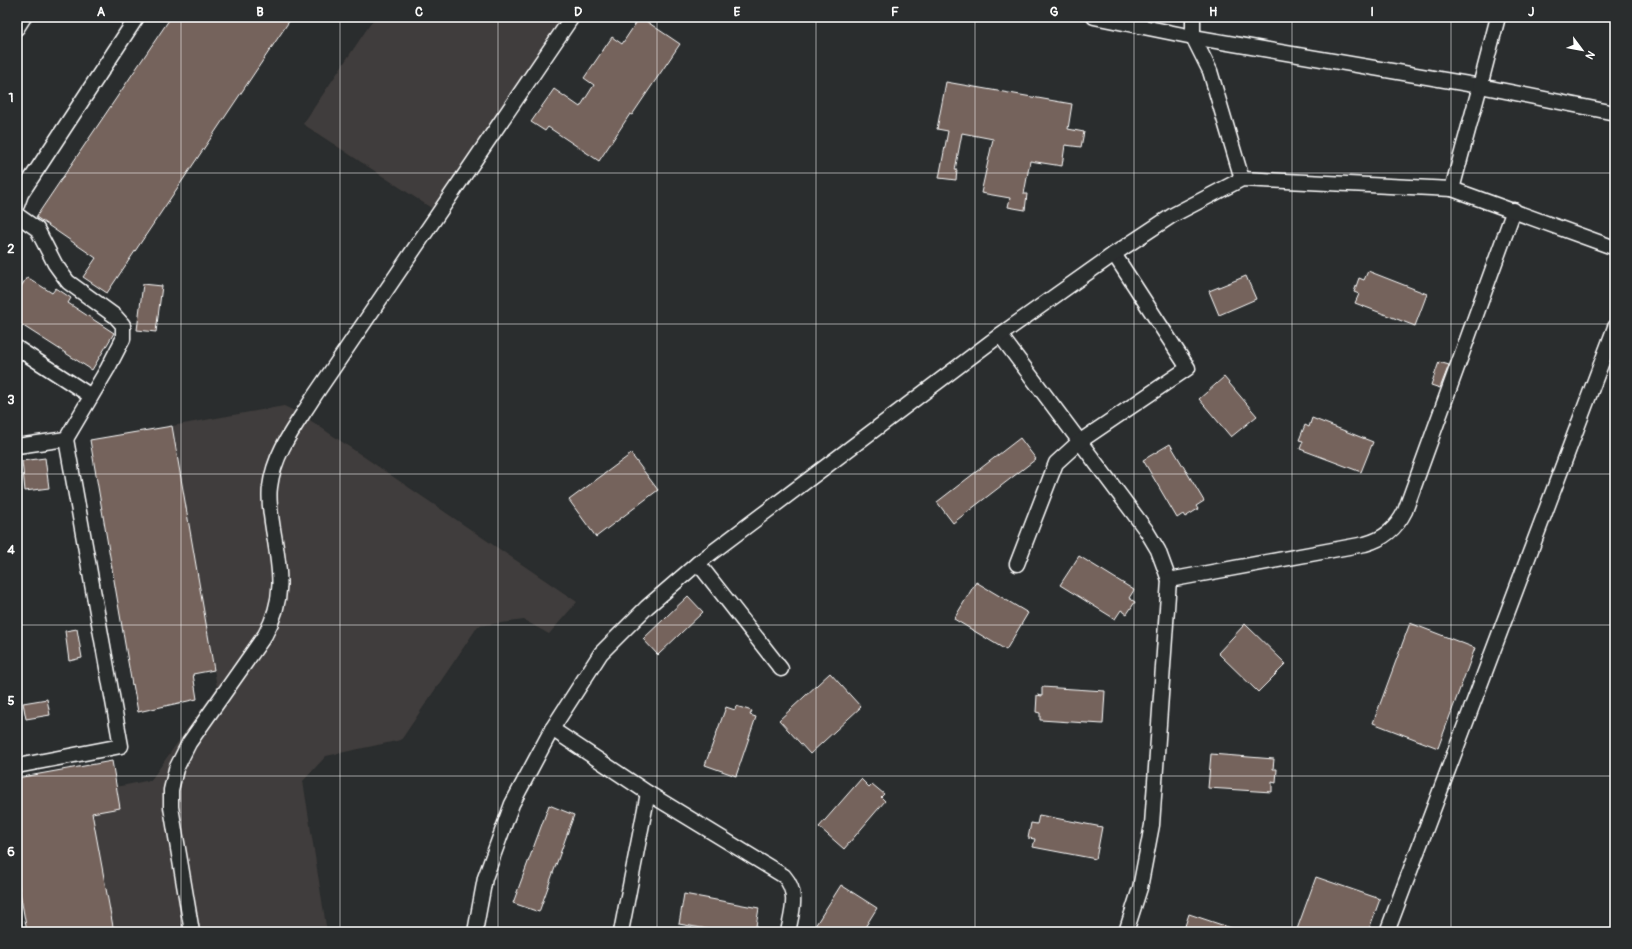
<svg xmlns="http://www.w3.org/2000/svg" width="1632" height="949" viewBox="0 0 1632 949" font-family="Pangolin,sans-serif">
	<rect width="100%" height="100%" fill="#2a2d2e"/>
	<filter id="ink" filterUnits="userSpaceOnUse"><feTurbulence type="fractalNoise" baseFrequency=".025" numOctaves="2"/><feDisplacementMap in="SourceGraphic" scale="8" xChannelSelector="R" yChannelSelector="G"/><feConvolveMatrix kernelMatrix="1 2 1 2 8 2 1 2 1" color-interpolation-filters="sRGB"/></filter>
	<g filter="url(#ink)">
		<!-- built -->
		<g fill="#403d3c">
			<path d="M375,17H579L445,217L303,124Z"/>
			<path d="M284,406L301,414L577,602L549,634L524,620L478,626L401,740L326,756L303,781L327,932H114L92,813L116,787L151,780L217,687L172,426Z"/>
		</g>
		<!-- building -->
		<g fill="#74635c" stroke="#fff">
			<path d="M171,17H292L107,293L83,277L96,258L36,217Z"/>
			<path d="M640,17L680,44L632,115L630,114L599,161L548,127L545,131L531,122L554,89L580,107L594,85L584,78L612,37L622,44Z"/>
			<path d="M946,82L1072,104L1068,129L1084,132L1081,147L1065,145L1062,166L1030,161L1024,194H1027L1025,210L1008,207L1010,198L981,193L993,139L962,133L955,170H957L956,180L939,178L948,131L937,129Z"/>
			<path d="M1368,271L1427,294L1415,326L1355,303L1359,294L1354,292L1359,278L1364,280Z"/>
			<path d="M1246,276L1256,299L1219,315L1209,291Z"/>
			<path d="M27,277L52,293L56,288L71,298L68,303L114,333L92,370L17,322V293Z"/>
			<path d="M143,284L162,286L156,332L137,330Z"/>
			<path d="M1439,362L1449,365L1440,388L1431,385Z"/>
			<path d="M1224,377L1257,416L1231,437L1199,399Z"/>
			<path d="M1312,418L1373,442L1361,472L1300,449L1303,441L1299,440L1305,425L1309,427Z"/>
			<path d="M172,426L214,670L193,674L197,699L138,712L133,684L132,685L90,440Z"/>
			<path d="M1020,438L1036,459L953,523L937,502Z"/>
			<path d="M1170,444L1204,501L1196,506L1198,509L1185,517L1183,514L1177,518L1143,460Z"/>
			<path d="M631,454L658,490L596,537L569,500Z"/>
			<path d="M45,458L49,488L25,491L22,461Z"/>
			<path d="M1079,556L1134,590L1129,598L1135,602L1127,614L1121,610L1115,619L1060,585Z"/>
			<path d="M976,582L1028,613L1006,650L954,619Z"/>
			<path d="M688,596L703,612L658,655L643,639Z"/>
			<path d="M1410,623L1475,648L1438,748L1373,723Z"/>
			<path d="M1245,624L1286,664L1258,692L1218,653Z"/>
			<path d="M77,629L82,658L69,661L65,631Z"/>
			<path d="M830,673L861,707L810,754L779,720Z"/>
			<path d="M1042,687L1105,691L1103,724L1040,720V713L1036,712L1037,695L1042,696Z"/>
			<path d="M47,699L50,715L26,719L23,703Z"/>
			<path d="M736,706L752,711L750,715L756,717L736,776L705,765L726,707L735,710Z"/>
			<path d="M1211,754L1274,759L1273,769H1277L1276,783L1272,782V792L1208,788Z"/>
			<path d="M112,761L120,808L92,813L114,932H27L17,875V778Z"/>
			<path d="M861,779L869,787L872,784L884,794L881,797L885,801L844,849L819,827Z"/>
			<path d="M549,805L574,815L539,912L513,903Z"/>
			<path d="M1039,815L1102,827L1096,859L1033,847L1035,839L1028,838L1031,823L1037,824Z"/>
			<path d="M1316,877L1380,899L1368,932H1296Z"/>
			<path d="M841,885L877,908L862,932H825L815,926Z"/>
			<path d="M684,894L759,908L755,932H724L679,924Z"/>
			<path d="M1189,914L1237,930L1236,932H1183Z"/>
		</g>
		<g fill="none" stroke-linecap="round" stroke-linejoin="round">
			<defs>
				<g id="minor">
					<path d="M1094,17L1193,37L1480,86L1452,189"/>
					<path d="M1193,17V37L1210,71L1242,179"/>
					<path d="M1498,17L1480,86L1615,113"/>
					<path d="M17,28L24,17"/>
					<path d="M17,205L21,194L137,17"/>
					<path d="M17,215L37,229L55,264L68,282L115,316L123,325V339L108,368L66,439"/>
					<path d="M1000,335L1146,530L1158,550L1169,580L1365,544C1384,539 1396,529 1405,511L1514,210"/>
					<path d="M17,348L91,396"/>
					<path d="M17,446L66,439L121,746L17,766"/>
					<path d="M698,563L781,669"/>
					<path d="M1017,564L1056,463L1079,442L1188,368L1114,254"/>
					<path d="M552,729L648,793L784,876C799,893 792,912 788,932"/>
					<path d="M192,932L171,807V790L176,769L189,743L265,635C286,597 280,570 273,529C271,515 268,501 270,487C274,452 297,424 315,395L572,17"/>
					<path d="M475,932L485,878L512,804L552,729L601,653L647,607L698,563L1000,335L1114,254L1173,215L1242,179L1452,189L1615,248"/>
					<path d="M621,932L648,793"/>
					<path d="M1126,932L1140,888L1152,825L1169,580"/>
					<path d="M1387,932L1615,327"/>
				</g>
			</defs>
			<!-- minor casing -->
			<use href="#minor" stroke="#fff" stroke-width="17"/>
			<!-- minor -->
			<use href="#minor" stroke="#2a2d2e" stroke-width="14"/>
		</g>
	</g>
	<!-- grid -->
	<path fill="none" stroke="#fff" stroke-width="1" stroke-opacity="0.55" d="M181,17V932M340,17V932M498,17V932M657,17V932M816,17V932M975,17V932M1134,17V932M1292,17V932M1451,17V932M17,173H1615M17,324H1615M17,474H1615M17,625H1615M17,776H1615"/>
	<!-- margin -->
	<rect width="1632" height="949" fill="none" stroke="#2a2d2e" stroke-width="44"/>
	<!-- north arrow -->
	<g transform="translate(1582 50) rotate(122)" stroke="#2a2d2e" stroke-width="3" paint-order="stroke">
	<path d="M0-3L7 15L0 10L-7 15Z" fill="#ffffff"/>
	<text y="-6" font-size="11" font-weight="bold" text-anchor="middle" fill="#ffffff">N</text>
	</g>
	<rect x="22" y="22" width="1588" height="905" fill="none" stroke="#fff" stroke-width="1.5"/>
	<g font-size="13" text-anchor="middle" font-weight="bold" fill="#fff">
		<text x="101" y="16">A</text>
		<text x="260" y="16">B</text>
		<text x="419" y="16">C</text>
		<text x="578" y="16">D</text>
		<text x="737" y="16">E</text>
		<text x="895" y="16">F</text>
		<text x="1054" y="16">G</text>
		<text x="1213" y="16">H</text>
		<text x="1372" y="16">I</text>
		<text x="1531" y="16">J</text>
		<text x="11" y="102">1</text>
		<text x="11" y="253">2</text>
		<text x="11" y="404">3</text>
		<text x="11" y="554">4</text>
		<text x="11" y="705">5</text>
		<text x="11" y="856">6</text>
	</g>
</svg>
